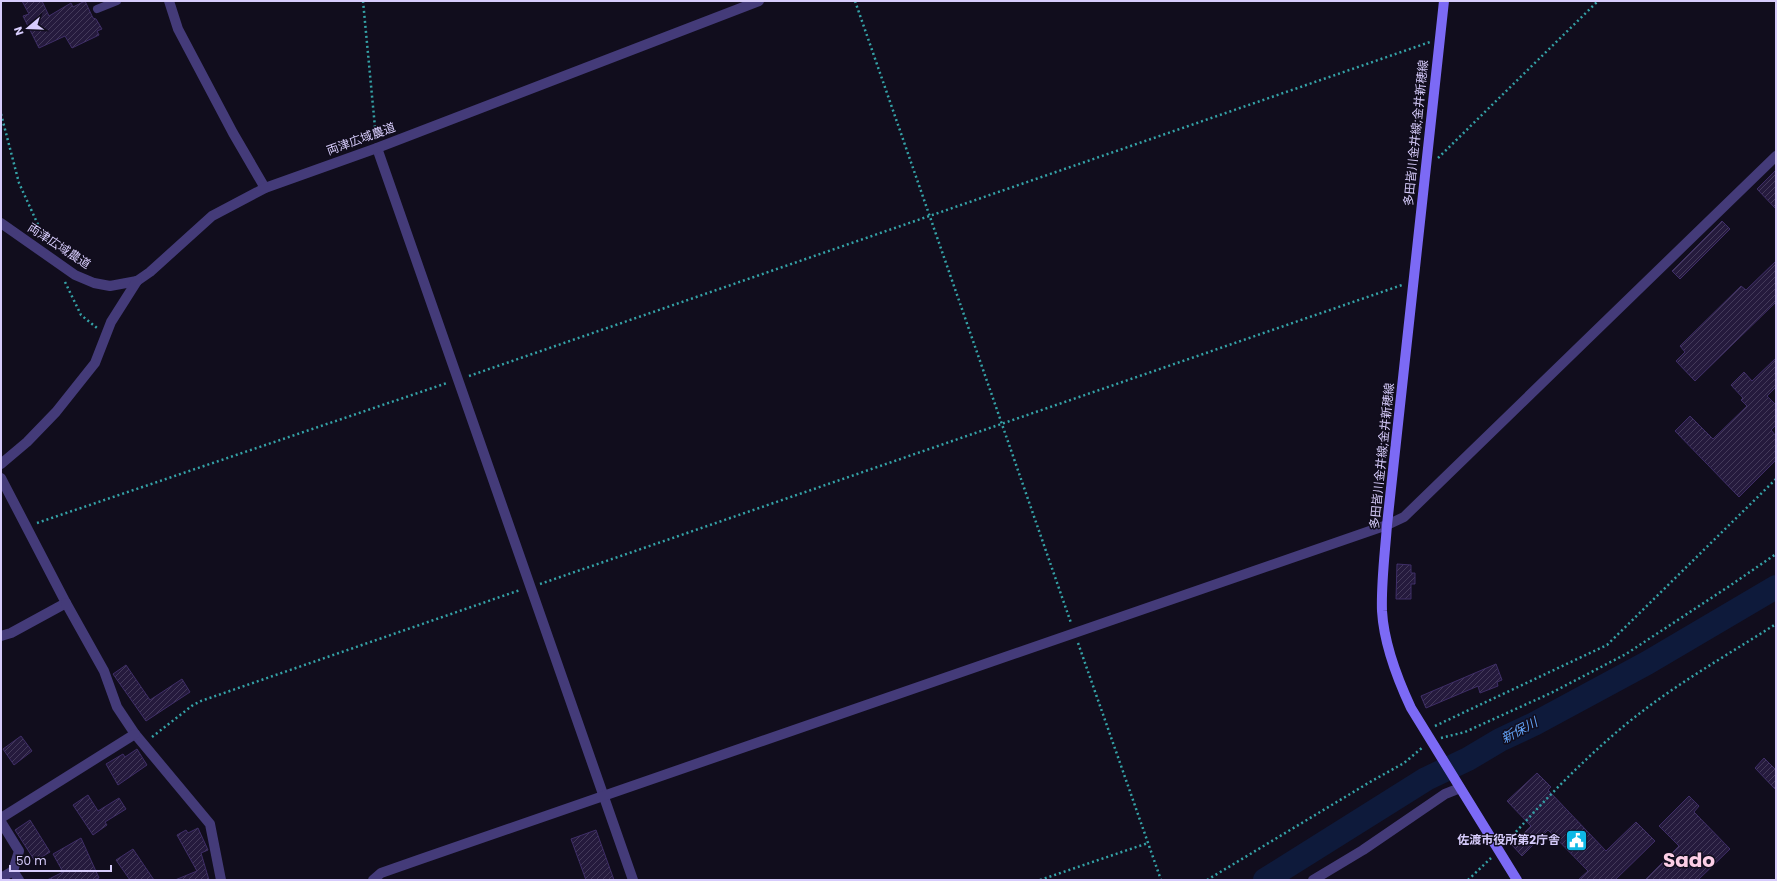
<svg xmlns="http://www.w3.org/2000/svg" width="1777" height="881" viewBox="0 0 1777 881" font-family="Poppins,'Noto Sans JP',sans-serif">
	<defs>
		<pattern id="building-hatch" width="6" height="6" patternUnits="userSpaceOnUse"><rect width="6" height="6" fill="#251a3d"/><path d="M-1 1l2-2M0 6l6-6M5 7l2-2" fill="none" stroke="#443a5a"/></pattern>
	</defs>
	<rect width="100%" height="100%" fill="#110d1d"/>
	<g fill="none" stroke-linecap="round" stroke-linejoin="round">
		<!-- river -->
		<path stroke="#0e1a3b" stroke-width="24" d="M1265,880L1426,779L1468,759L1500,740L1534,724L1647,663L1776,587"/>
	</g>
	<!-- building -->
	<g fill="url(#building-hatch)" stroke="#3f2e67">
		<path d="M22,1H42L49,16L71,3L73,7L85,1L93,18L96,19L102,29L97,31L99,35L72,48L65,36L39,48L23,16L29,14Z"/>
		<path d="M1776,170V209L1757,189Z"/>
		<path d="M1722,221L1730,229L1680,279L1672,271Z"/>
		<path d="M1776,261V302L1695,381L1676,361L1685,352L1680,346L1741,286L1746,290Z"/>
		<path d="M1776,358V387L1767,396L1776,405V425L1771,430L1776,436V460L1739,497L1675,431L1690,416L1713,439L1747,406L1741,400L1743,398L1731,385L1744,372L1752,381Z"/>
		<path d="M1397,564L1411,565V573H1415V584H1411V599H1396Z"/>
		<path d="M1496,664L1502,680L1497,682L1498,686L1480,693L1478,686L1426,708L1421,696Z"/>
		<path d="M126,665L150,700L182,679L190,692L146,721L113,674Z"/>
		<path d="M21,736L32,751L14,765L3,749Z"/>
		<path d="M137,749L147,765L118,785L106,764L123,754L125,757Z"/>
		<path d="M1764,758L1776,770V790L1755,768Z"/>
		<path d="M1537,773L1551,787L1548,790L1606,851L1636,822L1655,841L1615,880H1578L1588,871L1548,830L1522,856L1512,845L1531,826L1507,801Z"/>
		<path d="M88,795L98,811L119,798L126,809L105,822L107,825L93,835L73,805Z"/>
		<path d="M1689,796L1699,806L1694,812L1730,849L1698,880H1645L1679,846L1659,826Z"/>
		<path d="M30,820L50,852L35,861L15,830Z"/>
		<path d="M198,828L208,850L201,853L209,880H175L197,871L177,835L186,830L188,833Z"/>
		<path d="M596,830L614,880H586L571,839Z"/>
		<path d="M81,838L99,878L93,880H47L63,872L53,854Z"/>
		<path d="M133,849L154,880H130L116,860Z"/>
	</g>
	<g fill="none" stroke-linecap="round" stroke-linejoin="round">
		<!-- path -->
		<g stroke="#35a2a7" stroke-width="2.5" stroke-dasharray="2 3" stroke-linecap="butt">
			<path d="M363,1L376,138"/>
			<path d="M855,1L1071,623"/>
			<path d="M1,114L19,183L45,240"/>
			<path d="M1438,158L1598,1"/>
			<path d="M65,282L81,315L97,328"/>
			<path d="M469,376L1430,42"/>
			<path d="M37,523L447,383"/>
			<path d="M540,584L1402,285"/>
			<path d="M1078,643L1161,880"/>
			<path d="M1435,726L1607,645L1776,479"/>
			<path d="M152,737L193,705L201,701L520,590"/>
			<path d="M1441,738L1465,732L1551,693L1626,654L1728,587L1776,554"/>
			<path d="M1506,843C1546,798 1595,747 1644,710C1685,679 1732,652 1776,624"/>
			<path d="M1040,880L1148,843"/>
			<path d="M1207,880L1370,782L1404,763L1423,747"/>
			<path d="M1468,880L1491,858"/>
		</g>
		<!-- lane -->
		<path stroke="#443b79" stroke-width="8" d="M97,9L117,1"/>
		<!-- street -->
		<g stroke="#443b79" stroke-width="10">
			<path d="M169,1L178,29L233,133L265,188"/>
			<path d="M377,148L633,880"/>
			<path d="M1,223L75,275L94,283L110,286L137,281L150,272L212,216L265,188L377,148L759,1"/>
			<path d="M1,464L27,442L56,412L95,363L111,322L137,281"/>
			<path d="M1,478L66,603L11,633L1,636"/>
			<path d="M66,603L104,671L117,707L135,734L210,824L221,880"/>
			<path d="M1,818L135,734"/>
			<path d="M1,822L19,851L13,871L19,880"/>
			<path d="M1,878L13,871"/>
			<path d="M373,880L381,873L421,859L1387,525L1404,517L1776,156"/>
			<path d="M1313,880L1363,850L1445,794L1460,788"/>
		</g>
		<!-- secondary -->
		<path stroke="#7c6af5" stroke-width="10" d="M1444,1L1387,525C1385,553 1381,583 1382,611C1384,645 1397,678 1411,708L1517,880"/>
	</g>
	<!-- icons -->
	<defs>
		<symbol id="civic-square" viewBox="-11 -11 22 22"><rect x="-9" y="-9" width="18" height="18" rx="4" fill="#0fb9e5" stroke="#110d1d"/><path d="M-.6-6.5H3V-4.5H.6V-3L4-1V1h2V6H-6V1h2V-1L-.6-3ZM-1.2 2.5V6h2.4V2.5Z" fill="#fff"/></symbol>
	</defs>
	<g fill-rule="evenodd">
		<use href="#civic-square" x="1564" y="828" width="25" height="25"/>
	</g>
	<g text-anchor="middle" stroke-width="3" stroke-linejoin="round" paint-order="stroke">
		<!-- street labels -->
		<g font-size="12" fill="#d7ccfc" stroke="#110d1d">
			<text transform="translate(1416 133) rotate(-84)" y="4">多田皆川金井線;金井新穂線</text>
			<text transform="translate(361 139) rotate(-20)" y="4">両津広域農道</text>
			<text transform="translate(59 246) rotate(33)" y="4">両津広域農道</text>
			<text transform="translate(1382 456) rotate(-84)" y="4">多田皆川金井線;金井新穂線</text>
		</g>
		<!-- poi labels -->
		<g font-size="12" font-weight="bold" fill="#d7ccfc" stroke="#110d1d" text-anchor="end">
			<text x="1560" y="844">佐渡市役所第2庁舎</text>
		</g>
		<!-- water labels -->
		<g font-size="13" font-style="italic" fill="#61a1f5" stroke="#110d1d">
			<text transform="translate(1519 730) rotate(-28)" y="5">新保川</text>
		</g>
		<!-- town labels -->
		<g font-size="20" font-weight="bold" fill="#fccee6" stroke="#110d1d">
			<text x="1689" y="867">Sado</text>
		</g>
	</g>
	<!-- border -->
	<rect width="1777" height="881" fill="none" stroke="#d7ccfc" stroke-width="4"/>
	<!-- north arrow -->
	<g transform="translate(28 28) rotate(251)" stroke="#110d1d" stroke-width="3" paint-order="stroke">
	<path d="M0-3L7 15L0 10L-7 15Z" fill="#d7ccfc"/>
	<text y="-6" font-size="11" font-weight="bold" text-anchor="middle" fill="#d7ccfc">N</text>
	</g>
	<!-- scale -->
	<path d="M10 865v6h101v-6" fill="none" stroke="#d7ccfc" stroke-width="2"/>
	<text x="16" y="865" font-size="12" fill="#d7ccfc" stroke="#110d1d" stroke-width="3" paint-order="stroke">50 m</text>
</svg>
